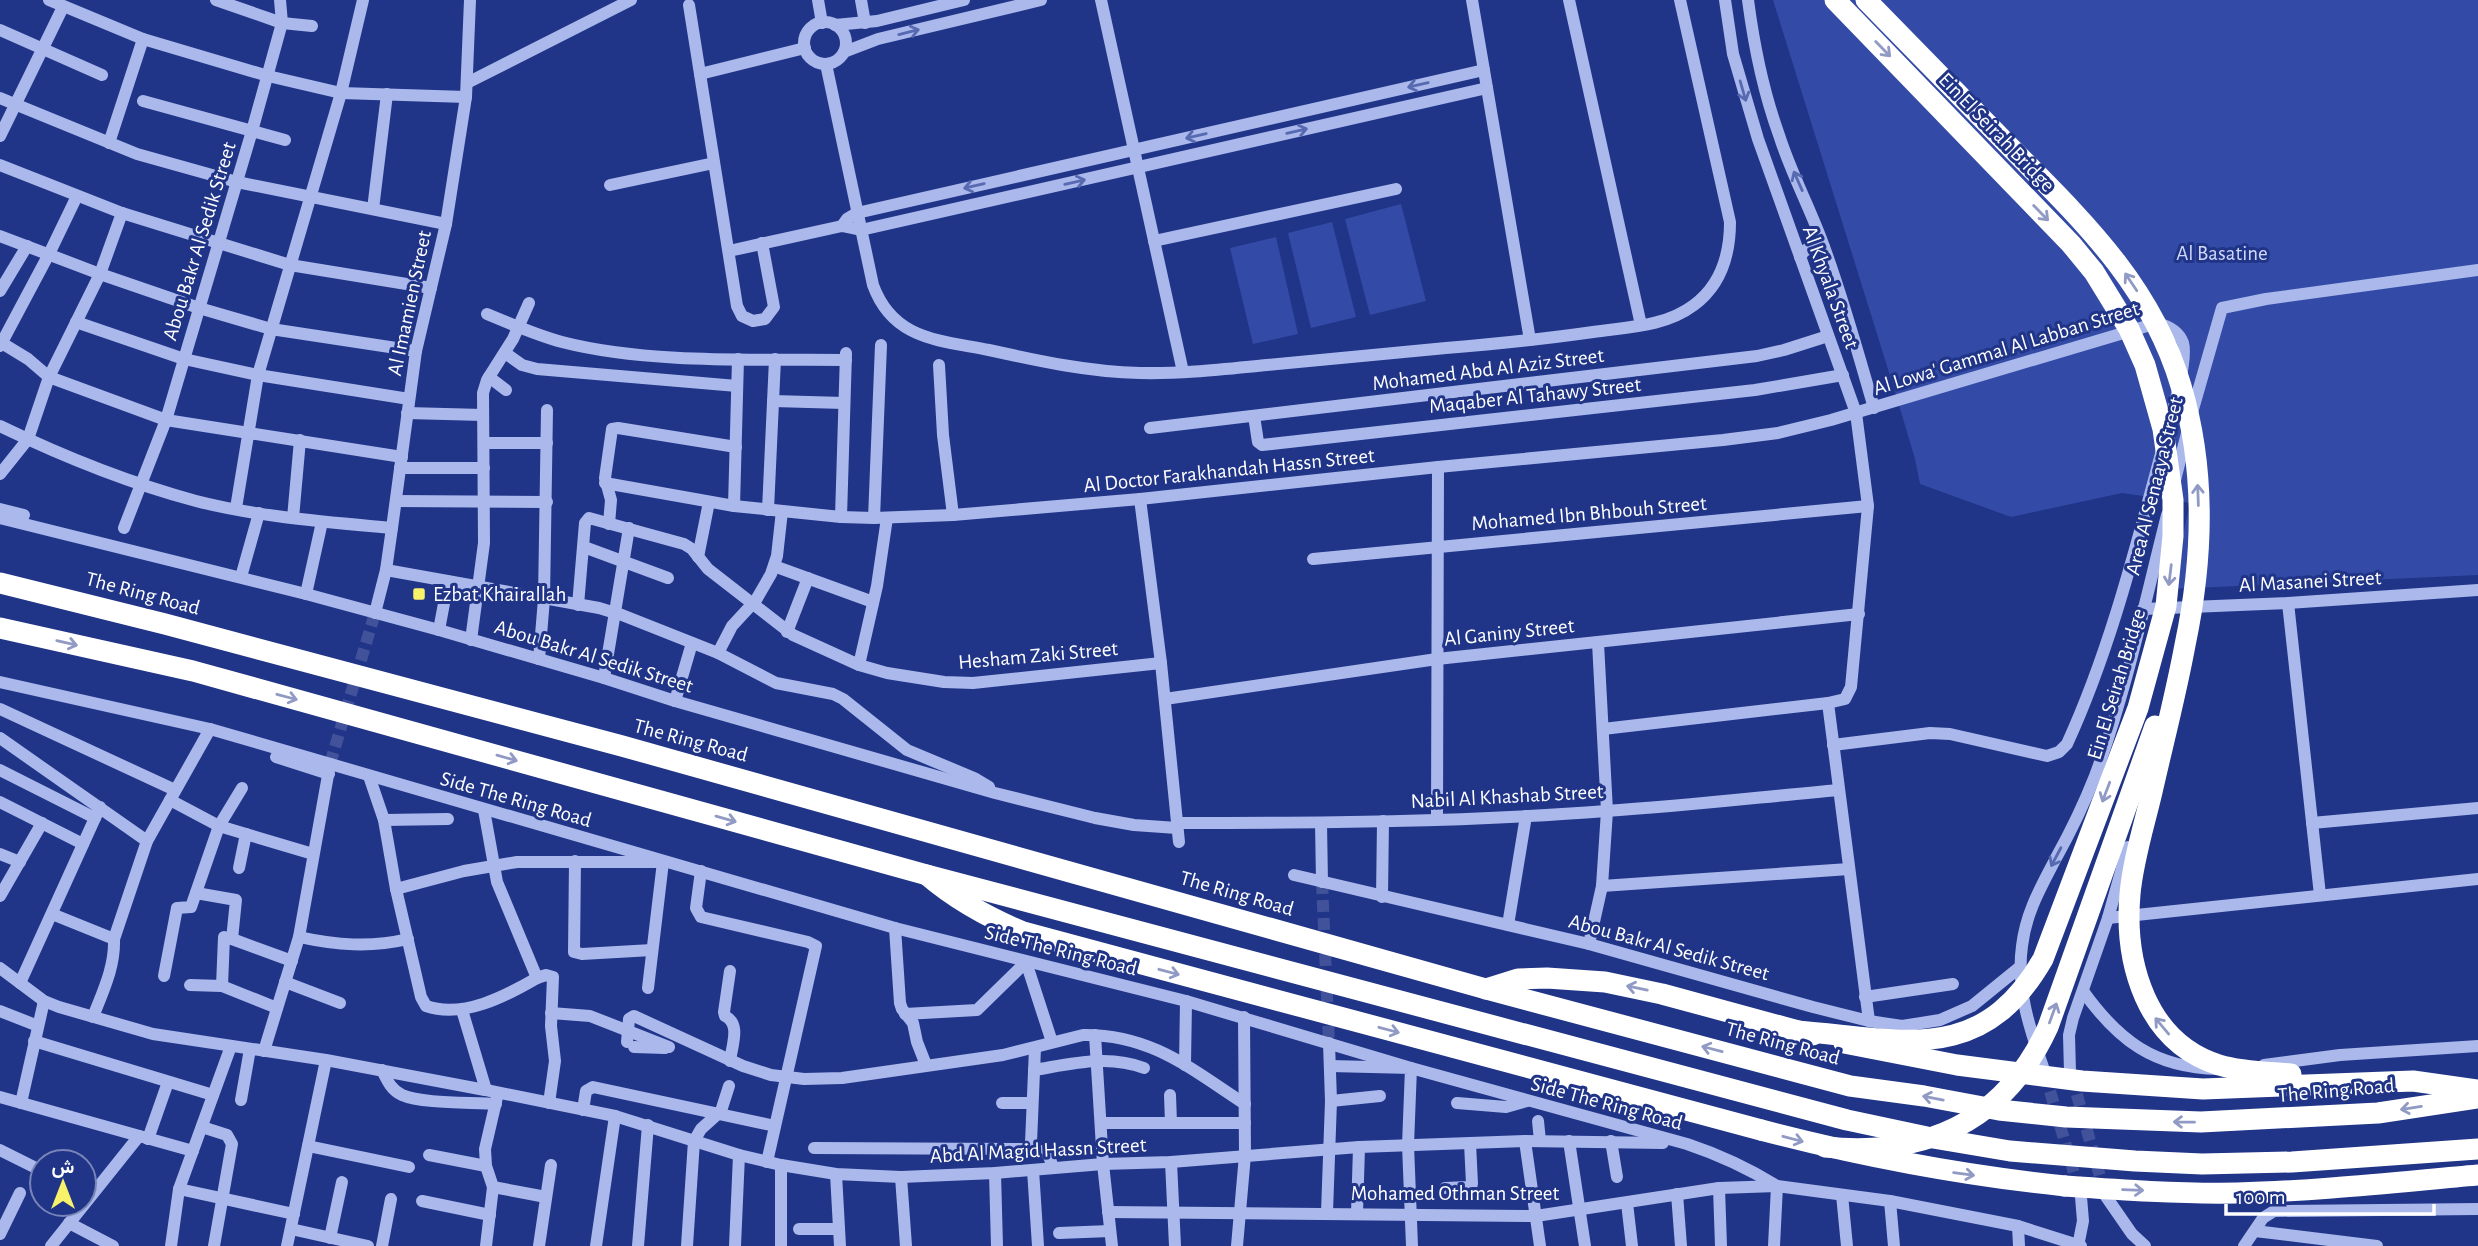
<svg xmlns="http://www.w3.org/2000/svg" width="2478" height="1246" viewBox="0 0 2478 1246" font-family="'Alegreya Sans',Vazirmatn,sans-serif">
	<rect width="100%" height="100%" fill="#203488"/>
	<!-- green -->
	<g fill="#334ba6">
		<path d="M1773,0H2478V575L2171,589L2190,503L2122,493L2011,517L1920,484L1915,459L1896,395Z"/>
		<path d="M1401,204L1426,301L1370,315L1345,219Z"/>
		<path d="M1332,222L1356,317L1311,328L1288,233Z"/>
		<path d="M1276,237L1298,334L1253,344L1230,248Z"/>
	</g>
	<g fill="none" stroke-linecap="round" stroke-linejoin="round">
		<!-- minor-tunnel -->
		<g stroke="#41529a" stroke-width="12" stroke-dasharray="12 6" stroke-linecap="butt">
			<path d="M330,764L375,613"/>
			<path d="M1322,882L1329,1043"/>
			<path d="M2045,1074L2079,1190"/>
			<path d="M2072,1077L2104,1191"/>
		</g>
		<!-- minor -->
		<g stroke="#aab8eb" stroke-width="12">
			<path d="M49,0L143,39L268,76L341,93L466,97"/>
			<path d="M216,0L282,23L312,26"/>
			<path d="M818,0L822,23"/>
			<path d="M861,0L865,23"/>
			<path d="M1101,0L1183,372"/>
			<path d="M1472,0L1530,340"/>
			<path d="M1569,0L1641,325"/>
			<path d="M1748,0C1754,46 1763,91 1779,135C1791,173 1810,208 1823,244C1843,298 1858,353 1874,408"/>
			<path d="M689,5L737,306L742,316L753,321L765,319L774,307L762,243"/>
			<circle cx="825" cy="43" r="21"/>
			<path d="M835,25L877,21L964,0"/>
			<path d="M0,30L102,75"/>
			<path d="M844,52L878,39L1041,0"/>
			<path d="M826,64L873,285C893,340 939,340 989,350C1039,361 1089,372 1140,373C1183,374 1225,369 1267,365C1326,359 1386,354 1446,348C1495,344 1544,339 1593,332C1627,327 1665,327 1694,305C1721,285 1730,254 1730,222L1680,0"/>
			<path d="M700,74L805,48"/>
			<path d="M467,83L631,0"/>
			<path d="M0,98L137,154L237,182L446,224"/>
			<path d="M143,101L285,140"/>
			<path d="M0,136L63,7"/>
			<path d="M109,143L143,39"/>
			<path d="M0,165L122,213L290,265L431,288"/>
			<path d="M610,185L714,163"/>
			<path d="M373,209L387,94"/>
			<path d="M842,226L847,219L857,213L1484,70"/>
			<path d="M0,236L100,274L199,308L271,329L416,351"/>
			<path d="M1154,241L1396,189"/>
			<path d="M729,251L842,226L861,230L1487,88"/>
			<path d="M1800,257C1806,247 1813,244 1824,247"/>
			<path d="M0,291L27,246"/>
			<path d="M487,314C511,324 536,335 562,342C647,364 758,359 846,360"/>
			<path d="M76,322L184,359L258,375L409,399"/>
			<path d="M0,342L28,359L49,377L166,420L402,457"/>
			<path d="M0,346L49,254L77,196"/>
			<path d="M505,353L522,365L537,369L737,386"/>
			<path d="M939,365L943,435L953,515"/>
			<path d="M489,377L506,390"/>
			<path d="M773,401L844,403"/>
			<path d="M407,413L483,415"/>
			<path d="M1254,416L1258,442L1262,445L1755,390L1843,375"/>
			<path d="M2191,416L2222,308L2266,299L2478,270"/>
			<path d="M0,426C62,456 129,483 196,501C259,517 327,522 392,528"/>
			<path d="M1150,428L1757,356L1784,350L1828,336"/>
			<path d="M484,443H547"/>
			<path d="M400,468H484"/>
			<path d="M0,474L28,439L49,377L100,274L122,213"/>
			<path d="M2175,480L2187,433"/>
			<path d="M605,483L734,506L841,517L874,518L953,515L1140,499L1438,467L1723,440L1778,433L1831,420L2157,323C2169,326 2179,331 2183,343C2188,360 2172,414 2167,433"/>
			<path d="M1140,499L1161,663L1179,842"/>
			<path d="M396,501L547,502"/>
			<path d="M734,506L738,359"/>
			<path d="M236,508L258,375L341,93L363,0"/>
			<path d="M0,509L24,515"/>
			<path d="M768,510L775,359"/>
			<path d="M841,517L846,353"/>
			<path d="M0,518L306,594L439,630L604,678L675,701L995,793L1095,818L1134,825L1177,828"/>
			<path d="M293,518L300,440"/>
			<path d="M874,518L881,345"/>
			<path d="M609,524L611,500L605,478L612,429L618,428L736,447"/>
			<path d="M124,528L166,420L252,131L282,23L280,0"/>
			<path d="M584,547L668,578"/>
			<path d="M698,557L709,502"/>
			<path d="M1313,559L1868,506"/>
			<path d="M774,566L873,602"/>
			<path d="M386,570L599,608L622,615L718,653L776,683L833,694L843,699L907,750L974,778L989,787"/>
			<path d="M241,577L259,513"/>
			<path d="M306,594L322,522"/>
			<path d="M2288,603L2320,895"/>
			<path d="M578,605L585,523L589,518L684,544L692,549L708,569L793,635L859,665L887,673L944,682L973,683L1161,663"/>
			<path d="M2143,609L2288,603L2478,590"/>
			<path d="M375,613L386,570L392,528L416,351L446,224L466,97L470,0"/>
			<path d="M439,630L448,582"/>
			<path d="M787,632L808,578"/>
			<path d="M471,640L484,543L483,393L487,380L513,339L529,303"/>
			<path d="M718,653L732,626L756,600L771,574L777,556L782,511"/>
			<path d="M539,659L544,599L547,410"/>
			<path d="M859,665L877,586L887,518"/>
			<path d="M604,678L629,528"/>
			<path d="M0,682L210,729L895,928L1186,1001L1411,1068L1687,1144C1720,1155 1748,1168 1777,1186L1774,1246"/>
			<path d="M1165,699L1437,659L1859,614"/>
			<path d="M675,701L692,643"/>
			<path d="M1828,703L1869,1021"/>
			<path d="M0,709L175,790"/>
			<path d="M1603,729L1828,703L1845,699L1851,687L1868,506L1856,413L1758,139L1733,54L1725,0"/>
			<path d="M0,738L147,841"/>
			<path d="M1833,745L1930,733L1950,734L2047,756L2059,752L2067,744C2110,650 2135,550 2162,450"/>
			<path d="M276,757L329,774"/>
			<path d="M0,770L95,818"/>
			<path d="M369,776L384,820L396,889L421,997L426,1006C463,1019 506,996 537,978"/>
			<path d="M170,800L219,826L313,854"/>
			<path d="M0,802L83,844"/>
			<path d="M484,810L497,882L537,978L546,975L553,977L551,1026L555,1061L549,1103"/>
			<path d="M1437,819L1438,467"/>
			<path d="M384,820L448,819"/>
			<path d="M1177,823C1320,823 1464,822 1606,811C1684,806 1761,797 1839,790"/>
			<path d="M1321,823L1322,882"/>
			<path d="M2312,823L2478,808"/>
			<path d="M0,854L20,862"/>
			<path d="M575,861L574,952L582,954L652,950"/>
			<path d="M239,868L246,834"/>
			<path d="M701,871L696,908L701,917L808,942L816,946L767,1162"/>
			<path d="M1294,875L1589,944L1813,1007L1869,1021L1902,1026L1940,1020L1972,1006L2020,967"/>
			<path d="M1602,886L1849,869"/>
			<path d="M396,889L464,871L517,862H663L648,988"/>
			<path d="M196,893L236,900L232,939"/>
			<path d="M0,896L42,823"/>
			<path d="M1382,897L1383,821"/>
			<path d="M52,914L114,939"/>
			<path d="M2108,918L2478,879"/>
			<path d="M1508,925L1526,816"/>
			<path d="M895,928L900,1003L902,1009L913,1023L917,1042L926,1065"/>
			<path d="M299,937C336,945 370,948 408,939"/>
			<path d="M1589,944L1602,886L1607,811L1598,643"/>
			<path d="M0,968L44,1001L59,1007L153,1034L326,1060L485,1090"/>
			<path d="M730,971L724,1012L725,1016C741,1024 732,1045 730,1061"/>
			<path d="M164,976L177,908L191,907L219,826L242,788"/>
			<path d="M285,982L340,1003"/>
			<path d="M20,983L100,807"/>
			<path d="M190,985L222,986L277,1008"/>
			<path d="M222,986L224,937L232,939L292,961"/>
			<path d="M2083,991C2118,1040 2154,1068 2218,1069"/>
			<path d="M1865,997L1953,984"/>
			<path d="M462,1010L486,1090L615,1116L739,1155L781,1165L836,1174L901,1177L995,1173L1103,1164L1171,1162L1359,1147L1525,1141L1663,1143"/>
			<path d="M0,1011L38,1026"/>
			<path d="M551,1013L590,1016L669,1047"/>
			<path d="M905,1014L977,1010L1026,962L1052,1042"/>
			<path d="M93,1017C103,991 115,967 114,939L147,841L210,729"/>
			<path d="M1095,1035L1103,1164L1112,1246"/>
			<path d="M34,1041L213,1095"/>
			<path d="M627,1042L629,1019L634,1016L743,1066L771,1075L804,1079L842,1078L1003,1055L1083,1035C1151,1034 1191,1069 1245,1104"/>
			<path d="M634,1047L665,1048"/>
			<path d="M1035,1048L1031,1143L1033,1149L1048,1153L1053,1168"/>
			<path d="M264,1051L299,937L330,764"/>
			<path d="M1185,1065L1186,1001"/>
			<path d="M2264,1065L2340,1055L2478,1046"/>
			<path d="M1330,1066L1411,1068L1408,1145L1412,1246"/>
			<path d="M382,1070C387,1080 391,1090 402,1095C422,1104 473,1102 496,1104"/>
			<path d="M1034,1070C1071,1064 1108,1054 1144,1068"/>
			<path d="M2044,1070C2030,1030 2016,989 2022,946C2026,912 2041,887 2056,858C2071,831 2084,804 2095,776C2126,692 2145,602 2167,515"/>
			<path d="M2070,1072L2069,1035L2073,1018L2108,918L2128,847"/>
			<path d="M1170,1095L1171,1123"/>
			<path d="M0,1097L193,1151"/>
			<path d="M241,1100L250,1049"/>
			<path d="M1331,1101L1380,1096"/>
			<path d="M21,1103L44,1001"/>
			<path d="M1002,1103H1032"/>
			<path d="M1457,1103L1506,1107L1527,1101"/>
			<path d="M583,1110L586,1091L593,1087L775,1126"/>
			<path d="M1538,1121L1540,1141"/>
			<path d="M1101,1123H1245"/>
			<path d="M202,1127L227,1135L232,1144L214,1246"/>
			<path d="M148,1139L168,1082"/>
			<path d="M1525,1141L1540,1246"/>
			<path d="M1569,1141L1585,1246"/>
			<path d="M1611,1141L1617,1177"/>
			<path d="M308,1146L409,1167"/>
			<path d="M814,1148L1033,1149"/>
			<path d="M0,1150L42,1171"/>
			<path d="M429,1155L486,1166"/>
			<path d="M1171,1162L1175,1246"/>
			<path d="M781,1165V1246"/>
			<path d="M1033,1170L1038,1246"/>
			<path d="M995,1173L997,1246"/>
			<path d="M836,1174L840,1246"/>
			<path d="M901,1177L906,1246"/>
			<path d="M493,1187L546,1197"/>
			<path d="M1445,1188L1468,1187L1472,1184L1470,1143"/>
			<path d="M1719,1188L1721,1246"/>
			<path d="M179,1189L294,1214"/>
			<path d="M1677,1194L1681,1246"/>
			<path d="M1842,1195L1847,1246"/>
			<path d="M2105,1195L2132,1234L2145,1246"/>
			<path d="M422,1201L490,1215"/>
			<path d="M1890,1201L1894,1246"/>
			<path d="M1627,1203L1632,1246"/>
			<path d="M1108,1212L1536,1216L1719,1188L1777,1186L1890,1201L2018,1226L2081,1246"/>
			<path d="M1327,1212L1331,1101L1329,1043"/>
			<path d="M1357,1213L1359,1147"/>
			<path d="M69,1223L113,1246"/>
			<path d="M2018,1226L2019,1246"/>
			<path d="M291,1229L368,1246"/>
			<path d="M799,1229H839"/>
			<path d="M2255,1231L2377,1246"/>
			<path d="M1059,1233L1110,1231"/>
			<path d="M0,1234L20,1193"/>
			<path d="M330,1238L342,1182"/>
			<path d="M51,1246L139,1136"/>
			<path d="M171,1246L179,1189L231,1046"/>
			<path d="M287,1246L326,1060"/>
			<path d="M382,1246L391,1199"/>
			<path d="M486,1246L493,1187L486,1166L485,1149L498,1093"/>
			<path d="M539,1246L551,1165"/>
			<path d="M596,1246L615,1116"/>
			<path d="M638,1246L648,1125"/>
			<path d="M687,1246L694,1141L701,1129L721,1111L729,1086"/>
			<path d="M735,1246L739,1155"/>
			<path d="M1237,1246L1245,1155L1244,1017"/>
			<path d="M2078,1246L2083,1221L2081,1197"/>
			<path d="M2244,1246L2263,1218L2274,1211L2478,1209"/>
		</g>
		<!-- highway -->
		<g stroke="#fff" stroke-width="21">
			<path d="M0,583L165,624L622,746L1486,989L1850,1086L1924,1096L1999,1110L2066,1117L2201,1122L2378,1113L2478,1098"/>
			<path d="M0,628L193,671L927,875L1847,1120L1927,1137L2010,1151L2135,1161L2202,1164L2292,1162L2478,1149"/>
			<path d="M1486,989L1518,979L1547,978L1605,982L1662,994L1813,1035"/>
			<path d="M1844,1043L1957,1065L2082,1081L2203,1089L2413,1081L2478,1090"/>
			<path d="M1761,1130C1864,1157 1959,1175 2065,1186"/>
		</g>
		<!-- highway-bridge -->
		<g stroke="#fff" stroke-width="21">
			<path d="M1866,0C1913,48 1961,97 2008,145C2080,218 2151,284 2181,386C2206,470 2203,560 2185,645C2176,694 2163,743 2152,792C2144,826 2133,860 2130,894C2124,963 2146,1042 2219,1065C2242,1072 2267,1072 2291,1074"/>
			<path d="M927,875C956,900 987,917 1023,932L1761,1130"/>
			<path d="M1797,1031C1901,1039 1981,1067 2043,959L2138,708L2166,606L2173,536V500L2163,429L2145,365L2129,329L2094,272L2071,244L1835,0"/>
			<path d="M1825,1147C1926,1157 2005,1121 2048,1027L2155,726"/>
			<path d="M2065,1186C2122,1190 2179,1194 2237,1193C2317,1191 2398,1182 2478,1175"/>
		</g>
	</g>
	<!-- one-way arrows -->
	<defs><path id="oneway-shaft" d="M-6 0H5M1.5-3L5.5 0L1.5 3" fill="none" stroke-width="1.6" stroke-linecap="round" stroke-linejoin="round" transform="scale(1.75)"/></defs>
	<g stroke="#5769b0">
		<use href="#oneway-shaft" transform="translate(909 32) rotate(-14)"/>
		<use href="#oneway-shaft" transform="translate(1418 85) rotate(167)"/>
		<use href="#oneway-shaft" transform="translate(1743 91) rotate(74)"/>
		<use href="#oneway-shaft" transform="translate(1297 131) rotate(-13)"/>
		<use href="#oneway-shaft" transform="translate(1196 136) rotate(167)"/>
		<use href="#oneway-shaft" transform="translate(1798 181) rotate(-114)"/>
		<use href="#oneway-shaft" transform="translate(1075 182) rotate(-13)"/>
		<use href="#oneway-shaft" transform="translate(974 186) rotate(167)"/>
		<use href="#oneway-shaft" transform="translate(2056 857) rotate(118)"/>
	</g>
	<g stroke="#909ac4">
		<use href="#oneway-shaft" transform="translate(1883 49) rotate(46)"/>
		<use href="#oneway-shaft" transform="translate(2041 213) rotate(46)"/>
		<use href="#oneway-shaft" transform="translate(2131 282) rotate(-124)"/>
		<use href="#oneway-shaft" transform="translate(2198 495) rotate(-92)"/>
		<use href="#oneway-shaft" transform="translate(2170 575) rotate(97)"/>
		<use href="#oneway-shaft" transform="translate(67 643) rotate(13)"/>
		<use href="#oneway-shaft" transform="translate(287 697) rotate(15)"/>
		<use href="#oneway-shaft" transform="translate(507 758) rotate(16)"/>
		<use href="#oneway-shaft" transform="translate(2106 792) rotate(111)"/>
		<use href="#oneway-shaft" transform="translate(726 819) rotate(16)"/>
		<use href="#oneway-shaft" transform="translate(1169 972) rotate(15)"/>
		<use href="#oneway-shaft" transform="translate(1637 988) rotate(-168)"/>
		<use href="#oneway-shaft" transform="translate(2053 1013) rotate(-70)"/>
		<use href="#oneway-shaft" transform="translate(2162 1026) rotate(-130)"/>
		<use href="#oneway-shaft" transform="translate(1389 1030) rotate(15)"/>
		<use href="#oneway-shaft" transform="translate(1712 1049) rotate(-165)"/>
		<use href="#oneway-shaft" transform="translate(1933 1098) rotate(-169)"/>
		<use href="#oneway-shaft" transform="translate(2411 1108) rotate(171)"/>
		<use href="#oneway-shaft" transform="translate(2184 1122) rotate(-179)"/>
		<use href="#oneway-shaft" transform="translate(1793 1139) rotate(15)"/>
		<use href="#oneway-shaft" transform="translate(1964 1174) rotate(8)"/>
		<use href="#oneway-shaft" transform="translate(2133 1190) rotate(2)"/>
	</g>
	<!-- markers -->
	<rect fill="#f8f26b" stroke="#203488" stroke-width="2.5" x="412" y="587" width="14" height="14" rx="3.5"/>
	<g text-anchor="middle" stroke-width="6" stroke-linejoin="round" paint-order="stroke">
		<!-- street labels -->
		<g font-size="21" fill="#fff" stroke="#203488">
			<text transform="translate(1997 132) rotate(46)" y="7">Ein El Seirah Bridge</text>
			<text transform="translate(199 241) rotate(-73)" y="7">Abou Bakr Al Sedik Street</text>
			<text transform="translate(1831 287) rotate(70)" y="7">Al Khyala Street</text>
			<text transform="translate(409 303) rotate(-78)" y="7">Al Imamien Street</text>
			<text transform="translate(2006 348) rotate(-17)" y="7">Al Lowa' Gammal Al Labban Street</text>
			<text transform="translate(1488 369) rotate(-7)" y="7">Mohamed Abd Al Aziz Street</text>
			<text transform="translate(1535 395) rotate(-6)" y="7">Maqaber Al Tahawy Street</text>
			<text transform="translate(1229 470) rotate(-6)" y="7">Al Doctor Farakhandah Hassn Street</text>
			<text transform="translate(2154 486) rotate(-76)" y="7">Area Al Senaaya Street</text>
			<text transform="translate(1589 513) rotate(-5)" y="7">Mohamed Ibn Bhbouh Street</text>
			<text transform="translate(2310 581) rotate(-3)" y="7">Al Masanei Street</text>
			<text transform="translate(143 593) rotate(15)" y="7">The Ring Road</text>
			<text transform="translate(1509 632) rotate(-6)" y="7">Al Ganiny Street</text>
			<text transform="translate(1038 655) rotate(-5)" y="7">Hesham Zaki Street</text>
			<text transform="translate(594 656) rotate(17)" y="7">Abou Bakr Al Sedik Street</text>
			<text transform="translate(2116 684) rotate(-73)" y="7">Ein El Seirah Bridge</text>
			<text transform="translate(691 740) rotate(15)" y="7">The Ring Road</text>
			<text transform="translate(1507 796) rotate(-3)" y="7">Nabil Al Khashab Street</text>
			<text transform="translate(516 799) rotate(16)" y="7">Side The Ring Road</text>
			<text transform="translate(1237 893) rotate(16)" y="7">The Ring Road</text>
			<text transform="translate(1669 947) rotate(15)" y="7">Abou Bakr Al Sedik Street</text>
			<text transform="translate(1061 950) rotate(14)" y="7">Side The Ring Road</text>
			<text transform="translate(1783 1043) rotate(15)" y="7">The Ring Road</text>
			<text transform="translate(2336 1090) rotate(-5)" y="7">The Ring Road</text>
			<text transform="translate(1607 1103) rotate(15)" y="7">Side The Ring Road</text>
			<text transform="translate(1038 1150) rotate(-3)" y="7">Abd Al Magid Hassn Street</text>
			<text x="1455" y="1200">Mohamed Othman Street</text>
		</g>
		<!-- park labels -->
		<g font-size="21" fill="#cfd8f8" stroke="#203488">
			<text x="2222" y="260">Al Basatine</text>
		</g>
		<!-- poi labels -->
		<g font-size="21" fill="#fff" stroke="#203488" text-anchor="start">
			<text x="433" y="601">Ezbat Khairallah</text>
		</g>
	</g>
	<!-- north arrow -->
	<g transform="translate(63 1183)"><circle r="33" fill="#203488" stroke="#7985b8" stroke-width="2"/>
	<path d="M0-5L12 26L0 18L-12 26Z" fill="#f8f26b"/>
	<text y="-10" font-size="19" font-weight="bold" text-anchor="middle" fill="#ffffff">ش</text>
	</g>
	<!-- scale -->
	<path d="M2226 1204v10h208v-10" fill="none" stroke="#ffffff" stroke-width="3.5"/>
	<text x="2236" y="1204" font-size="21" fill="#ffffff" stroke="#203488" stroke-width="5" paint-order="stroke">100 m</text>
</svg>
